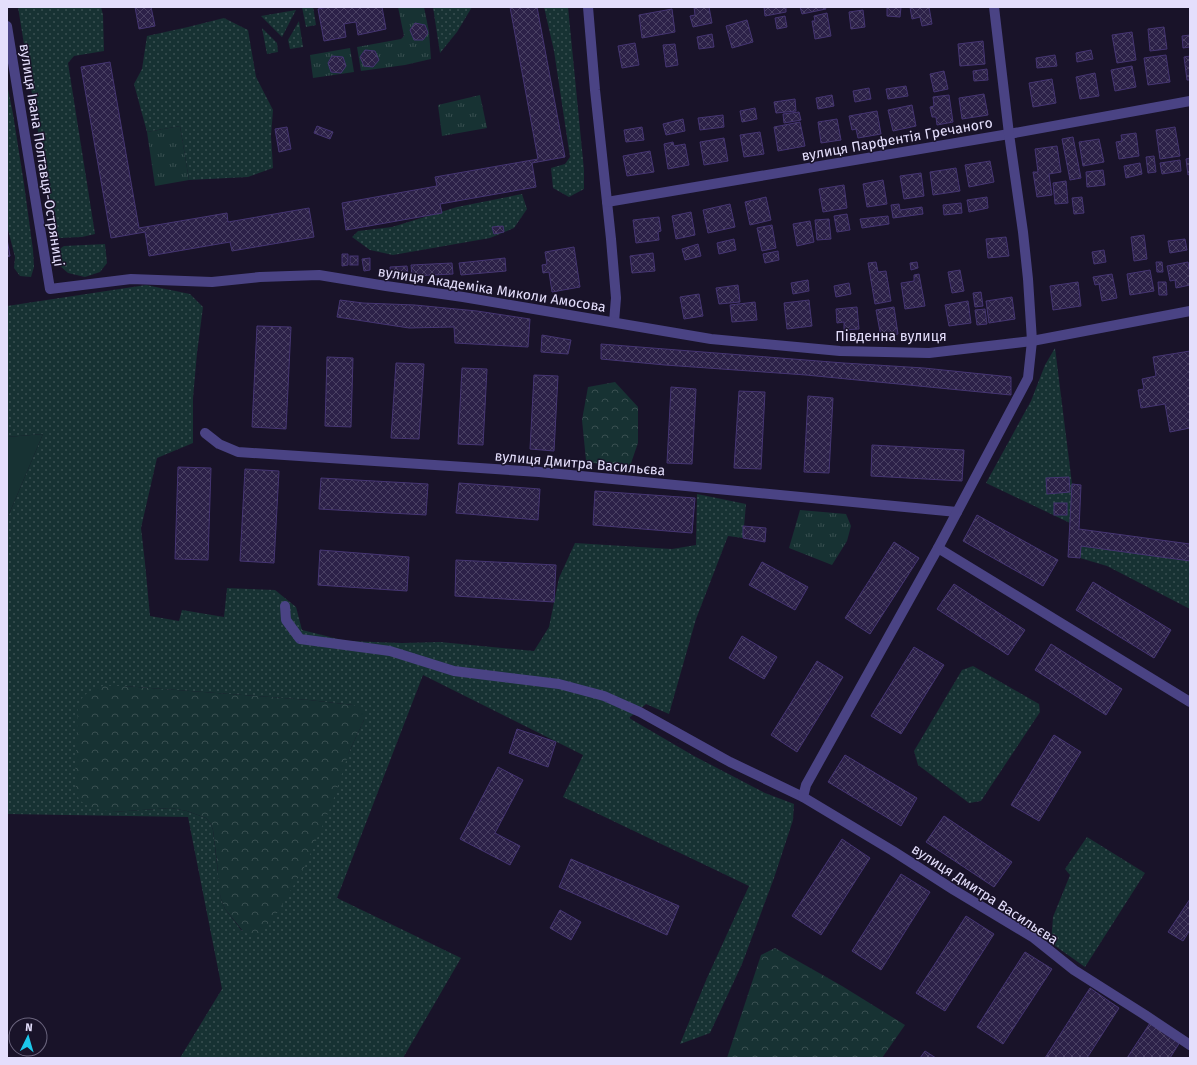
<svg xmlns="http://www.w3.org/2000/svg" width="1197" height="1065" viewBox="0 0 1197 1065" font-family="'Fira Sans',sans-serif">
	<defs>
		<pattern id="grass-dots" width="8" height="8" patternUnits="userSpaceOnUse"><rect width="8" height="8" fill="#173233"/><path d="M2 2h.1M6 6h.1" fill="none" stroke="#394f51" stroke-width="1.8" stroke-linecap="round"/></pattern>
		<pattern id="forest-crowns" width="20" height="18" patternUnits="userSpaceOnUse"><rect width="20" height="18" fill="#173233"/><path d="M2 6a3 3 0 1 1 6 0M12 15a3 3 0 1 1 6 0" fill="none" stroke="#394f51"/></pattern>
		<pattern id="park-tufts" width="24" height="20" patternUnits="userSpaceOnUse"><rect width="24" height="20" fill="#173233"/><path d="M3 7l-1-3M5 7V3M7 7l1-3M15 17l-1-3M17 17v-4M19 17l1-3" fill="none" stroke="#394f51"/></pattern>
		<pattern id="building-cross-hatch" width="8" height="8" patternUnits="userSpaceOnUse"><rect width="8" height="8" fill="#2c2148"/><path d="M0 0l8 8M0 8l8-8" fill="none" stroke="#4a4163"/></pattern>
	</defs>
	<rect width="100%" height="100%" fill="#191329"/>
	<!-- grass -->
	<g fill="url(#grass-dots)" fill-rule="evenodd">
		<path d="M18,7H101L103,15L104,51L74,56L68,63L95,234L82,237L59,238L55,232L41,150Z"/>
		<path d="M302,7H313L316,25L306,27Z"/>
		<path d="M433,7H472L457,32L440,53Z"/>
		<path d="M544,7H568L584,170V189L569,197L553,188L551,168L565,164L570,157L554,51Z"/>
		<path d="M296,10L282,37L261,16Z"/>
		<path d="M224,18L248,30L256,77L273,110L271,136L273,168L248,177L189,180L180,126L147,132L134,84L142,69L147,36L188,27Z"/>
		<path d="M299,21L303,47L290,49L288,40Z"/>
		<path d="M262,28L277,43L278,52L267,54Z"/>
		<path d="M7,84L13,114L24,184L33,250L34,267L31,277L20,276L14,268L15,257L7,226Z"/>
		<path d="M522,194L527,209L514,228L490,238L393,255L370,250L352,237L358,231L392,227L457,207Z"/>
		<path d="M105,244L107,263L100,272L85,277L68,273L60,266L58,250L64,246Z"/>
		<path d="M146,285L190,294L203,307L197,353L193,398V443L157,458L141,528L145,563L150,616L179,621L182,610L224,617L227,588L275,590L296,607L302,630L346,641L402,643L440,642L534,651L549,627L559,578L575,543L672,549L696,545L697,494L746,504L743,538L728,536L696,619L669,714L646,704L629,718L694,756L765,793L794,804L793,820L774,878L742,964L710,1033L680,1044L707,978L749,886L563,797L583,755L423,675L337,898L461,958L403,1058H180L222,989L188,817L7,814V519L43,434L7,437V306ZM103,686H124L309,700L353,705L364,720L349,752L242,931L225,909L221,899L213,830L211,824L206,818L187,811L171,808L112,812Z"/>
		<path d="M1055,348L1072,484L1070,523L986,483L1031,401L1045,365Z"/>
		<path d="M1081,546L1190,561V609L1107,566L1080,558Z"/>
		<path d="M973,666L1039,704L1040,712L981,801L969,803L918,765L914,751L962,670Z"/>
		<path d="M1087,837L1145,873L1085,967L1051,943L1053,917L1070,875L1065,869Z"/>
	</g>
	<!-- forest -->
	<g fill="url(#forest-crowns)">
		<path d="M615,382L638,407V443L630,466L606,467L586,460L582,420L588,387Z"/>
		<path d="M103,686H124L309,700L353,705L361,708L365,714L364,720L349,752L332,804L305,866L278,912L262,931L256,935H249L242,930L225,909L221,899L219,889L217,862L213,830L211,824L206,818L187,811L171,808L112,812L98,809L88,806L79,800L76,790L75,779L78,705C83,694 91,689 103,686Z"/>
		<path d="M775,948L842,986L905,1025L882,1058H727L761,955Z"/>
	</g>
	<!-- park -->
	<g fill="url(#park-tufts)">
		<path d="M398,7H424L429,32L431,59L405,65L361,71L357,47L401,39L404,36Z"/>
		<path d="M350,48L354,72L313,78L310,55Z"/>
		<path d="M480,95L487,128L442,136L438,105Z"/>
		<path d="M180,126L189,180L155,186L147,132Z"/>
		<path d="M800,510L846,514L851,526L847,541L832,565L789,548Z"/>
	</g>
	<!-- garden -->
	<path fill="#173233" d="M43,434L7,519V437Z"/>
	<!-- building -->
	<g fill="url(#building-cross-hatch)" stroke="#453572">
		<path d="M135,7H151L155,26L139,29Z"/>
		<path d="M327,7H382L386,29L358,35L356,22L349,23L344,24L346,37L324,41L318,9Z"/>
		<path d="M510,7H537L565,157L532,163L536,187L440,204L442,213L346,230L342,203L437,186L435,177L538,159Z"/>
		<path d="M694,7H709L712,23L693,27L690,16L695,15Z"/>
		<path d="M764,7H786V12L765,16Z"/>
		<path d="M800,7H825L826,9L802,14Z"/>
		<path d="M887,7H901L900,17L887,16Z"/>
		<path d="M910,7H929L932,24L922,26L920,17L912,19Z"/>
		<path d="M672,9L675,32L642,38L639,15Z"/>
		<path d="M863,10L865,27L851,29L849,12Z"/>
		<path d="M827,13L831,36L815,39L812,21H815L814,16Z"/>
		<path d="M785,16L787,27L777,29L775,18Z"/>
		<path d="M747,20L753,42L732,48L726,26Z"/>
		<path d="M415,23L425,25L428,33L423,40H414L410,30Z"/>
		<path d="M1164,27L1167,49L1150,51L1148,29Z"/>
		<path d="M1132,32L1136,60L1117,63L1112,35Z"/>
		<path d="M712,34L714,47L699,49L697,37Z"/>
		<path d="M1190,35V47L1183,48L1182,36Z"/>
		<path d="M983,41L985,64L960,66L958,44Z"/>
		<path d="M635,43L639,65L622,68L618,46Z"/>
		<path d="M675,44L678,65L666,67L663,45Z"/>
		<path d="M365,50L375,51L379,60L373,67L364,66L360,57Z"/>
		<path d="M1091,50L1093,59L1077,62L1076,53Z"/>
		<path d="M1055,55L1057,66L1037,68L1036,58Z"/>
		<path d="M1166,55L1170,82L1148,85L1144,58Z"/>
		<path d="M332,56L343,57L346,66L341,73L331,72L328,63Z"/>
		<path d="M1190,56V80H1187L1184,57Z"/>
		<path d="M110,62L139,228L227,213L228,222L309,208L314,237L232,251L230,242L149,256L145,232L111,238L81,67Z"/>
		<path d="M1132,66L1136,87L1115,91L1111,70Z"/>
		<path d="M987,69L988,80L974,81L973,71Z"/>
		<path d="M944,71L948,89L934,92L930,74Z"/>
		<path d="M1095,73L1099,96L1080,99L1076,77Z"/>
		<path d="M1052,79L1056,103L1033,107L1029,83Z"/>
		<path d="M906,86L908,96L888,99L886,89Z"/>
		<path d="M869,88L871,99L855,102L853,91Z"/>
		<path d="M984,94L988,115L962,119L959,98Z"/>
		<path d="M832,95L834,106L818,109L816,98Z"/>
		<path d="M949,95L953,122L937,125L936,117H932L930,107L934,106L933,97Z"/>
		<path d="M795,99L796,111L776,113L774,102Z"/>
		<path d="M912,105L916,126L893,131L888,110Z"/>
		<path d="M755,108L757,119L742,122L740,111Z"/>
		<path d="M877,111L881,134L858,138L856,129L852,130L849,116Z"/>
		<path d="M799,112L801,120L784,123L783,114Z"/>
		<path d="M723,115L724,127L700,130L698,118Z"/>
		<path d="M683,119L685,131L666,135L663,124Z"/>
		<path d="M837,119L841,140L821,143L818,122Z"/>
		<path d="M800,122L805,146L778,151L774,127Z"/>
		<path d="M317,126L333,132L330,139L314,133Z"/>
		<path d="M287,127L291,149L279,152L275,129Z"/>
		<path d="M642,127L644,140L626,142L624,130Z"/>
		<path d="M1175,127L1180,156L1160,159L1156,130Z"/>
		<path d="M760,132L764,154L744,157L740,135Z"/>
		<path d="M1136,133L1139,156L1119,159L1116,142L1122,141L1121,135Z"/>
		<path d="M1073,137L1081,178L1070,180L1062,139Z"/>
		<path d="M724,138L728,161L704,165L700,142Z"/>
		<path d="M1099,139L1104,162L1083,166L1079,142Z"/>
		<path d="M673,142L674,146L685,144L689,165L668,169L664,144Z"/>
		<path d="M1057,146L1061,172L1049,174L1052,195L1037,197L1033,172H1038L1035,149Z"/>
		<path d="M650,151L654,172L627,176L623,156Z"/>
		<path d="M1154,156L1156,172L1148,173L1146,157Z"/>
		<path d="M1190,158V174L1188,175L1186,159Z"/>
		<path d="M1180,160L1181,171L1162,174L1160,163Z"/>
		<path d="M990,161L994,182L969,187L965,165Z"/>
		<path d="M1140,163L1142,174L1126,178L1124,166Z"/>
		<path d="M956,168L960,191L933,195L930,172Z"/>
		<path d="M1103,170L1105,185L1087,187L1086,172Z"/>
		<path d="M921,173L924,196L904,199L900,176Z"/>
		<path d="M883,180L887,204L867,207L863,184Z"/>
		<path d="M1066,181L1068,203L1055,204L1053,183Z"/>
		<path d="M844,185L847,208L823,212L819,189Z"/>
		<path d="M766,197L771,220L750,225L745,202Z"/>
		<path d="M987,197L988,208L969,212L967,200Z"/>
		<path d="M1082,197L1084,213L1074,214L1072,198Z"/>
		<path d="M961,203L962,213L944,215L943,205Z"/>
		<path d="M730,204L735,227L708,233L703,210Z"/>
		<path d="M899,204L900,210L922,207L923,214L893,218L891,205Z"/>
		<path d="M691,212L695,235L676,239L672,216Z"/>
		<path d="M847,214L850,230L837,232L834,216Z"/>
		<path d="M888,216L889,224L862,228L860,219Z"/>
		<path d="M659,217L661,231L658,232L659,240L636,243L633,220Z"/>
		<path d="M829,219L831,239L817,240L815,220Z"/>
		<path d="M810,221L814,242L797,246L793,224Z"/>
		<path d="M772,225L776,248L762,251L757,228Z"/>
		<path d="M503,226L504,232L494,234L492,227Z"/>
		<path d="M1144,235L1147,259L1134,261L1131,237Z"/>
		<path d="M1006,237L1009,256L988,258L986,239Z"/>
		<path d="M7,239L10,256L7,257Z"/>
		<path d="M734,239L736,250L719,254L717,243Z"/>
		<path d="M1185,239L1187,250L1170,253L1168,241Z"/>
		<path d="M698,244L701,256L685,260L682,249Z"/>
		<path d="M574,247L580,287L552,292L549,272L543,273L542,265L547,264L545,252Z"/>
		<path d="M1104,250L1106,262L1094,264L1092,252Z"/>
		<path d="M778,251L779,260L765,263L763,254Z"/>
		<path d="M653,253L655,271L632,273L630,256Z"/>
		<path d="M342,254H348V265L342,266Z"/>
		<rect x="350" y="256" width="8" height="9"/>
		<path d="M370,258V270L364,271L362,259Z"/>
		<path d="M505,258L506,271L461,275L459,263Z"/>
		<path d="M876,262L878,272L886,271L891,301L875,304L868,263Z"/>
		<path d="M917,262L918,268L911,270L910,263Z"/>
		<path d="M1156,262H1162L1163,272H1157Z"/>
		<path d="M1188,262L1190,274V285L1176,288L1175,280L1170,281L1167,266Z"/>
		<path d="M452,263L453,274L412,276L411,265Z"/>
		<path d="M407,266L408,275L391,276L390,267Z"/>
		<path d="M960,270L964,291L952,293L948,272Z"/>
		<path d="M1150,270L1154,291L1130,295L1127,274Z"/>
		<path d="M919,274L925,306L905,309L901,283L914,281V275Z"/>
		<path d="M1112,274L1117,298L1102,301L1099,284L1095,285L1093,277Z"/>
		<path d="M808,280L809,291L793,294L791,283Z"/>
		<path d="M1078,282L1081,306L1053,310L1050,286Z"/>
		<path d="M1158,282H1166L1167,295H1159Z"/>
		<path d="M849,283L851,294L836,297L834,286Z"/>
		<path d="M738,285L740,302L719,304L716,288Z"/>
		<path d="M981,292L983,306L975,307L973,293Z"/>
		<path d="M699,294L703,316L684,319L680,297Z"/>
		<path d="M1012,297L1015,319L989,323L986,301Z"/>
		<path d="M340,300L363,303L415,305L477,311L530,319L528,347L455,343L454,327L409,328L337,317Z"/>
		<path d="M809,300L812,326L787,329L784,303Z"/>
		<path d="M968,301L971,323L949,326L945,305Z"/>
		<path d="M755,302L757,320L732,322L730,305Z"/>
		<path d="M857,307L859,329L844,330V322L837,323L836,309Z"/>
		<path d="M894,307L898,334L881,337L876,310Z"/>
		<path d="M985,309L987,324L977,325L975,310Z"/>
		<path d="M257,326L291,327L286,429L252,427Z"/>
		<path d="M542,335L571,340L568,354L541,352Z"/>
		<path d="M601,344L844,363L924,368L1011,377V395L806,375L665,365L601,359Z"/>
		<path d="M1190,351V428L1170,432L1165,404L1141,408L1138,390L1144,389L1142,379L1156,376L1153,357Z"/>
		<path d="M327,357L353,358L351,427L325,426Z"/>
		<path d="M396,363L424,364L419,439L391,438Z"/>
		<path d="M462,368L487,369L483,445L458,444Z"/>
		<path d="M534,375L558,376L554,451L530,449Z"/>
		<path d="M671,387L696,389L692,464L667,463Z"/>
		<path d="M739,391L765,392L761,469L734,468Z"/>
		<path d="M808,396L833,398L829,473L804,472Z"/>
		<path d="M872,445L964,450L962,481L871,476Z"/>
		<path d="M178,467L211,468L208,560L175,559Z"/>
		<path d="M245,469L279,471L274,563L240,561Z"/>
		<path d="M1069,477L1070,492L1047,494L1046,478Z"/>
		<path d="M321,478L428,484L426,515L319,509Z"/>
		<path d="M459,483L540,489L538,520L456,513Z"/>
		<path d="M1072,484L1081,485L1079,529L1190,544V561L1081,546L1080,558L1068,557Z"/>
		<path d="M595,491L695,498L692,533L593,525Z"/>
		<rect x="1054" y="503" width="13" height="12"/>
		<path d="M977,515L1058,560L1043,586L963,541Z"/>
		<path d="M743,526L766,528L765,542L743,538Z"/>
		<path d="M894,542L919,558L870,634L845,618Z"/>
		<path d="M320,550L409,557L407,591L318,585Z"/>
		<path d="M456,560L556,565L554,602L455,596Z"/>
		<path d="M762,562L808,587L795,610L749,585Z"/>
		<path d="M1093,582L1171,630L1154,658L1076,610Z"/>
		<path d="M954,584L1025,630L1008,655L937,609Z"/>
		<path d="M742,636L777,657L764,679L729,658Z"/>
		<path d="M1051,644L1122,689L1106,715L1035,670Z"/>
		<path d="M914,647L944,665L901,734L871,716Z"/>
		<path d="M817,661L843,677L797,752L771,735Z"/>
		<path d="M517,729L556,742L548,767L509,753Z"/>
		<path d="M1054,735L1081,752L1039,821L1011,805Z"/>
		<path d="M845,755L917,798L901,826L828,782Z"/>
		<path d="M498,767L523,780L495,833L520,846L510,865L460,839Z"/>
		<path d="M944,816L1012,862L994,887L926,842Z"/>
		<path d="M842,839L870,858L821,935L792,916Z"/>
		<path d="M571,859L679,906L667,935L559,887Z"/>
		<path d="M901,874L930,892L881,970L852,951Z"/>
		<path d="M1190,899V930L1183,941L1168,932Z"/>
		<path d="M560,910L581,922L571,940L550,928Z"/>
		<path d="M966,916L994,934L945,1011L916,993Z"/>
		<path d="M1025,952L1052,969L1003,1044L977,1027Z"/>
		<path d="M1090,988L1119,1008L1087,1058H1045Z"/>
		<path d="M1150,1023L1180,1042L1170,1058H1127Z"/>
		<path d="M925,1051L936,1058H920Z"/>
	</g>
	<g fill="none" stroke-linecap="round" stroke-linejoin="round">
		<!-- minor -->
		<g stroke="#4a4384" stroke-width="10">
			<path d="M588,7L595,90L611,239L616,298L614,322"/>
			<path d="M7,26L50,289L131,279L212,282L260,277L319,275L386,286L463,297L711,339L840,351L929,353L1032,341L1190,311"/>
			<path d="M607,202L1009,134L1190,101"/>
			<path d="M205,433L219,444L238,452L539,472L957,512"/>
			<path d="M938,548L1190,702"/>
			<path d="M285,606L286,620L300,639L390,651L454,671L559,684L604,696L640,712L730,762L803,797L893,851L954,890L1034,938L1074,970L1145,1015L1190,1045"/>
			<path d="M803,797L806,785L938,548L1028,378L1032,341L1028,279L1023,232L1009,134L994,7"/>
		</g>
	</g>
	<g text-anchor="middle" stroke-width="3" stroke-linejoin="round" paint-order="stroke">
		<!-- street labels -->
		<g font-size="14" fill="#e4defc" stroke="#191329">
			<text transform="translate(897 139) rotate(-10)" y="5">вулиця Парфентія Гречаного</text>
			<text transform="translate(42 155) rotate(81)" y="5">вулиця Івана Полтавця-Остряниці</text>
			<text transform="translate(492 289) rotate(9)" y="5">вулиця Академіка Миколи Амосова</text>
			<text x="891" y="341">Південна вулиця</text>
			<text transform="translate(580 463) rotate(5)" y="5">вулиця Дмитра Васильєва</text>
			<text transform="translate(985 894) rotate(33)" y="5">вулиця Дмитра Васильєва</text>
		</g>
	</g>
	<!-- border -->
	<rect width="1197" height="1065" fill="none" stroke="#e4defc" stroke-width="16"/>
	<!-- north arrow -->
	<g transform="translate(28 1037) rotate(5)"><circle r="19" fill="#191329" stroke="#6a647d"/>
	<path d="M0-3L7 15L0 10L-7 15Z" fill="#1cc8eb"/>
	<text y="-6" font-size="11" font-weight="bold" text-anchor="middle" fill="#e4defc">N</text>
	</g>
</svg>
